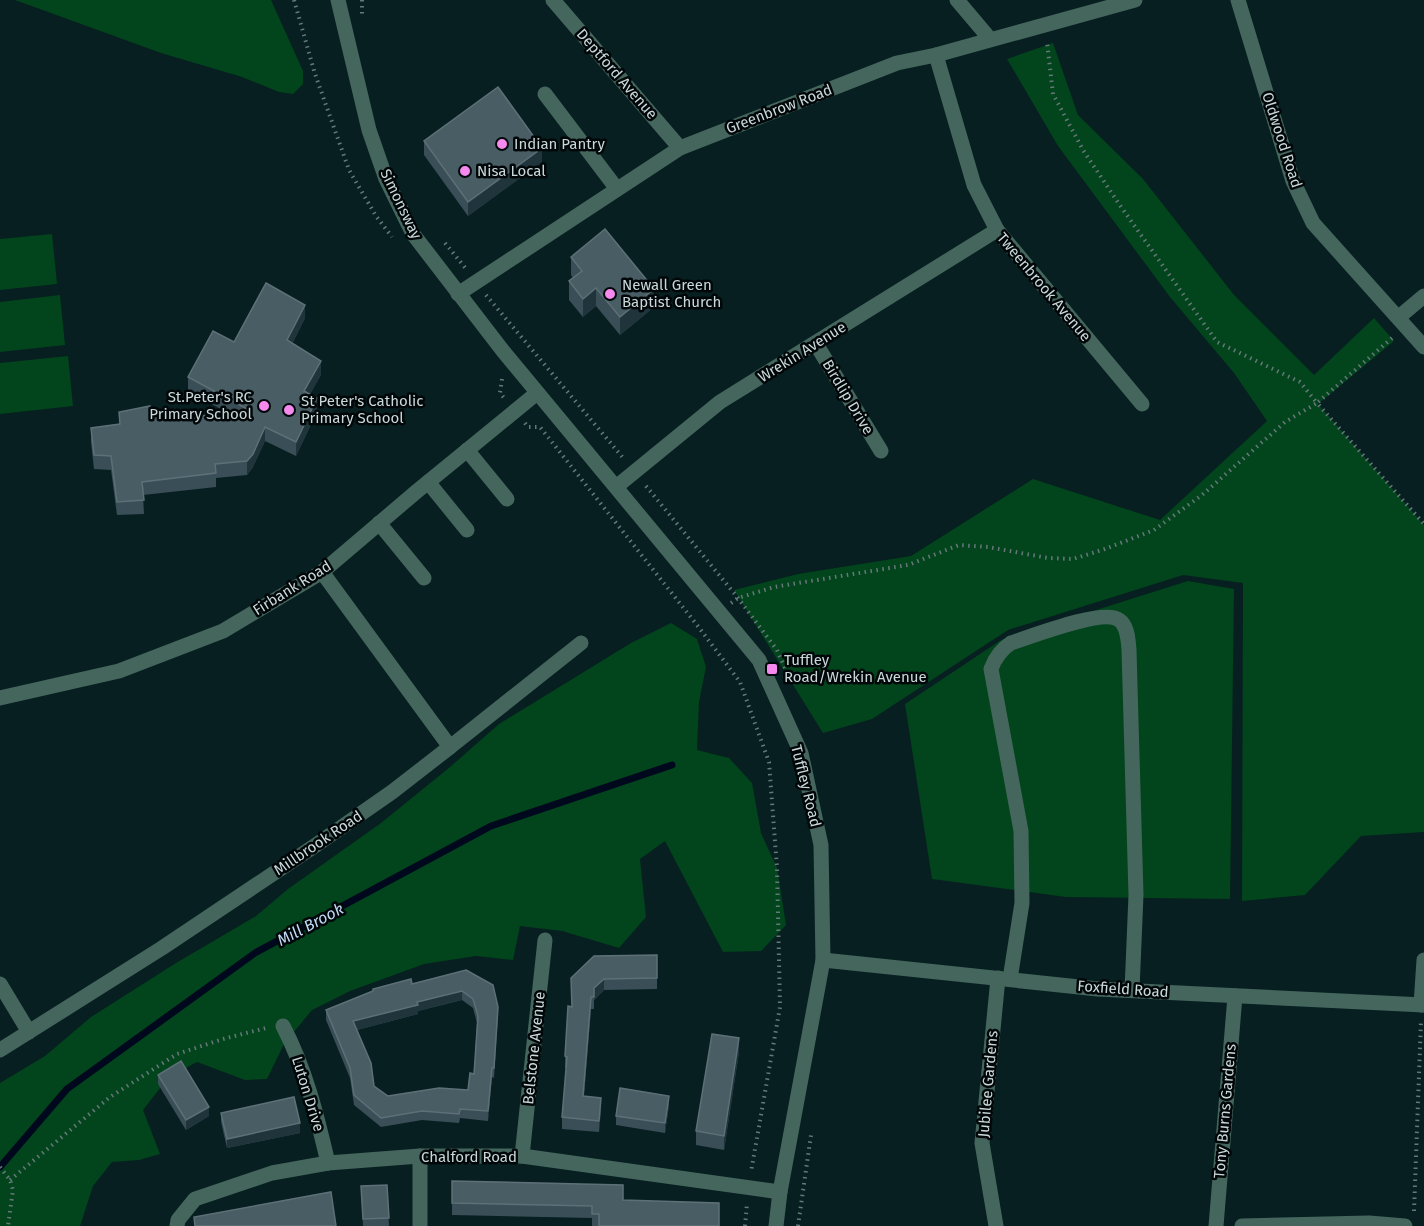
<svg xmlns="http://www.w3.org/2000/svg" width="1424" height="1226" viewBox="0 0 1424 1226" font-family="'Fira Sans',sans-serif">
	<rect width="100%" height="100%" fill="#071f21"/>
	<!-- green -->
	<g fill="#02441c">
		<path d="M15,0H271L303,71V84L293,94L279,92L242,77L161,53Z"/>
		<path d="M1053,43L1078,115L1143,179L1234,295L1314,375L1374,318L1394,341L1318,404L1424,525V832L1361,836L1305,895L1242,901L1243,583L1183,575L1008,630L872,719L823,733L734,590L798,574L911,556L1033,479L1160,520L1267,421L1234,373L1170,297L1058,146L1007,59Z"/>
		<path d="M52,234L57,284L0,290V239Z"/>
		<path d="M60,295L65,345L0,352V302Z"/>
		<path d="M68,356L73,406L0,414V363Z"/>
		<path d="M1188,581L1234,589L1230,899L1066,897L932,879L905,704L1001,640Z"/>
		<path d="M671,623L697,639L706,667L699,702L697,750L729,758L752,783L761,833L777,868L786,925L761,951L723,952L665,841L640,859L646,917L619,948L562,931L520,926L513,960L476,956L424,964L350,991L312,1010L284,1044L267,1079L245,1080L197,1062L168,1078L143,1110L160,1154L139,1160L112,1162L93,1186L80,1226H0V1083L45,1056L91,1017L176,963L256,916L288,889L381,823L450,767L499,724L631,643Z"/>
	</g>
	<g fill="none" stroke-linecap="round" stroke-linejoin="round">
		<!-- stream -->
		<path stroke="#00081e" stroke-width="7" d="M0,1167L67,1089L255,953L491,826L672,765"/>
		<!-- path -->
		<g stroke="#66797a" stroke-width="4" stroke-dasharray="1.5 4.5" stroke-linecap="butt">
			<path d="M294,0L315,74L349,170L376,216L392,237"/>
			<path d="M362,0V17"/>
			<path d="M445,243L467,270"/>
			<path d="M486,295L624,459"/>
			<path d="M1392,338L1317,403L1424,524"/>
			<path d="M502,379L500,393L505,399"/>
			<path d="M525,423L528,427H540L697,625L740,682L769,762L777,868L780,1007L751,1172"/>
			<path d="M646,486L738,598L777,650L785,668"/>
			<path d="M731,603L738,598L774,587L908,565L959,545L988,547L1048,558L1073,559L1105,549L1154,530L1202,495L1285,422L1317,403L1300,382L1217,342L1119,204L1083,150L1053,94L1047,42"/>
			<path d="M0,1167L10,1180L13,1190L8,1226"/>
			<path d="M10,1180L110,1097L177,1054L223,1039L266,1028"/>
			<path d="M1414,1211L1421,1021"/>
			<path d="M745,1226L747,1203"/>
			<path d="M798,1226L811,1135"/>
		</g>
		<!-- minor -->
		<g stroke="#45665d" stroke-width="15">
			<path d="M338,0L369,130L386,179L413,234L503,351L759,660L801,753L821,845L823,960L780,1192L776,1226"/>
			<path d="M553,0L680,148"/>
			<path d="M957,0L990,39"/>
			<path d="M1238,0L1293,181L1313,223L1424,347"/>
			<path d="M936,55L974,185L997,230L1142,404"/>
			<path d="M545,94L617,189"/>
			<path d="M458,294L680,148L897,63L936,55L1135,0"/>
			<path d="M1399,317L1424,296"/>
			<path d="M816,344L881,451"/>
			<path d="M467,450L507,499"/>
			<path d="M428,482L467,530"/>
			<path d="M616,487L720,402L997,230"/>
			<path d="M379,523L424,578"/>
			<path d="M0,698L119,671L223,631L322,572L416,492L537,393"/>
			<path d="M450,747L581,643"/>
			<path d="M823,960L1098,989L1424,1005"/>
			<path d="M1010,979L1022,903L1021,831L991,669C995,658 1000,650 1011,643C1030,637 1104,608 1119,620C1128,626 1128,640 1129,650L1136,895L1132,990"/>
			<path d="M0,984L29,1032"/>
			<path d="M1421,1005L1424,960"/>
			<path d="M283,1026C306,1070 317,1116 328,1163"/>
			<path d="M0,1050L162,948L316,845L392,792L450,747L322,572"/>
			<path d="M420,1156V1226"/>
			<path d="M522,1156L545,940"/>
			<path d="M177,1226L178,1220L195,1199L272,1173L328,1163L420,1156H522L780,1192"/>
			<path d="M996,1226L982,1143L998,978"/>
			<path d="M1216,1226L1235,996"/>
			<path d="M1242,1226L1369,1223L1405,1226"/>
		</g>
	</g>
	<!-- wall -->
	<g fill="#3a4e57" fill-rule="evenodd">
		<path d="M424,141L542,162L468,216L424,155Z"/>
		<path d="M571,257L654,307L620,335L596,306L583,317L569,300V281L573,278L571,275Z"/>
		<path d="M305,318L292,344L321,375L310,394L317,412L296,456L265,441L253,467L247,475L216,478V487L143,495L144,514L117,515L111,470L94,469L91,442V428L119,424V412L152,416L161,421L228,413L188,391V377L234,342Z"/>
		<path d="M657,955V989L604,990L594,1000V1009H591L584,1096L601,1109L599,1132L562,1129V1117L566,1068H565V1056L572,1007L594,956Z"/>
		<path d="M466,970L498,1016L494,1078L492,1077L488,1121L460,1118L459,1123L422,1120L381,1127L354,1105L350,1078L326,1020V1010L373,992V989L412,984ZM462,1000L473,1008L477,1023L474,1074L468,1090L388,1096L374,1086L357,1030L418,1014V1011Z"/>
		<path d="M739,1052L724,1150L696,1145V1131Z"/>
		<path d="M158,1075L209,1116L186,1130L158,1084Z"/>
		<path d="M669,1105L665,1133L616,1125V1116Z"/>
		<path d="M221,1113L300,1133L227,1148L221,1122Z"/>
		<path d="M452,1181L623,1185L599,1226H592V1218L452,1215Z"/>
		<path d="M387,1185L389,1226H363L361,1186Z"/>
	</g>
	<!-- shaded-wall -->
	<g fill="#1f353b">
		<path d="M542,148V162L468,216V202Z"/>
		<path d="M596,288V306L583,317V299Z"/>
		<path d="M654,289V307L620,335V317Z"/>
		<path d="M305,305V318L287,354V340Z"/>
		<path d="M321,361V375L304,405V391Z"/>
		<path d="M317,398V412L296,456V442Z"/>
		<path d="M265,427V441L253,467L247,475V461Z"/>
		<path d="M604,979V990L594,1000V988Z"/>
		<path d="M462,991V1000L418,1011V1014L353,1031V1021L417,1002Z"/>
		<path d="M591,997V1009L583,1108V1096Z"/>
		<path d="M739,1038V1052L724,1150V1136Z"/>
		<path d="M492,1068V1077L488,1121V1111Z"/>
		<path d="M669,1096V1105L665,1133V1123Z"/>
		<path d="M601,1098V1109L599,1132V1121Z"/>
		<path d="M209,1107V1116L186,1130V1120Z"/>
		<path d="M300,1123V1133L227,1148V1139Z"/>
	</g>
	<!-- building -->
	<g fill="#495d65" stroke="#5e7077" stroke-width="1.5" fill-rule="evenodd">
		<path d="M498,87L542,148L468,202L424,141Z"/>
		<path d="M605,229L654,289L620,317L596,288L583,299L569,281L582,271L571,257Z"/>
		<path d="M266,283L305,305L287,340L321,361L304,391L317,398L296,442L265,427L253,454L247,461L215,464L216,473L142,482L144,500L117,502L111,456L94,455L91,428L120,424L119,412L150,406L152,416L159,415L161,421L249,410L188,377L213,331L234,342Z"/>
		<path d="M657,955V978L604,979L594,988V997H591L583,1096L601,1098L599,1121L562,1117L567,1057L565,1056L568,1006L572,1007L571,978L594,956Z"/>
		<path d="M466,970L493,985L498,1007L494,1068H492L488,1111L460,1109L459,1114L422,1111L381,1118L354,1095L350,1068L326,1010L373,991V989L411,979L412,984ZM462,991L473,999L478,1016L474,1074L470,1073L468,1090L439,1088L388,1096L374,1086L371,1063L353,1021L418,1005L417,1002Z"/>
		<path d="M712,1034L739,1038L724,1136L696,1131Z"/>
		<path d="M181,1061L209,1107L186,1120L158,1075Z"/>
		<path d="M620,1088L669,1096L665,1123L616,1116Z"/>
		<path d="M294,1097L300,1123L227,1139L221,1113Z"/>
		<path d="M452,1181L623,1185V1200L719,1203V1226H599V1214H592V1206L452,1203Z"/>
		<path d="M387,1185L389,1218L363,1219L361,1186Z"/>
		<path d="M331,1192L336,1226H195L194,1217Z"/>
	</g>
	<!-- markers -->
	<g fill="#f689ee" stroke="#010708" stroke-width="2">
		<circle cx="502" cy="144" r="6"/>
		<circle cx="465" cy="171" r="6"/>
		<circle cx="610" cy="294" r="6"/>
		<circle cx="264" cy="406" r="6"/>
		<circle cx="289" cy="410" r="6"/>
		<rect x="766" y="663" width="12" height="12" rx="3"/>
	</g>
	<g text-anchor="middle" stroke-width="5" stroke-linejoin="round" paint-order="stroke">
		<!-- street labels -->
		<g font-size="15" fill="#cad8d9" stroke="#010708">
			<text transform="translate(617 74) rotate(49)" y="5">Deptford Avenue</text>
			<text transform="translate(779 109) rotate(-21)" y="5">Greenbrow Road</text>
			<text transform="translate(1282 140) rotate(72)" y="5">Oldwood Road</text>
			<text transform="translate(401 204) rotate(64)" y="5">Simonsway</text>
			<text transform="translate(1044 287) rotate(50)" y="5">Tweenbrook Avenue</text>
			<text transform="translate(802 352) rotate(-32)" y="5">Wrekin Avenue</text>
			<text transform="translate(848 397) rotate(59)" y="5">Birdlip Drive</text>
			<text transform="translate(292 588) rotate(-32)" y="5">Firbank Road</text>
			<text transform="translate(806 786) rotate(76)" y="5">Tuffley Road</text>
			<text transform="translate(318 843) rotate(-34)" y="5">Millbrook Road</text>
			<text transform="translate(1123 989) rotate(4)" y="5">Foxfield Road</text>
			<text transform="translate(534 1048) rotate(-84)" y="5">Belstone Avenue</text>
			<text transform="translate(988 1084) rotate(-85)" y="5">Jubilee Gardens</text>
			<text transform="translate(308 1094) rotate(73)" y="5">Luton Drive</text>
			<text transform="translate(1225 1111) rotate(-85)" y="5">Tony Burns Gardens</text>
			<text x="469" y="1162">Chalford Road</text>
		</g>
		<!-- poi labels -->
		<g font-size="15" fill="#cad8d9" stroke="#010708" text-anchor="start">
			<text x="514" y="149">Indian Pantry</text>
			<text x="477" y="176">Nisa Local</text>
			<text x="622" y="290">Newall Green<tspan x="622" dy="17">Baptist Church</tspan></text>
			<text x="252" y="402" text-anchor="end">St.Peter's RC<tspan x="252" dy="17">Primary School</tspan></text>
			<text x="301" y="406">St Peter's Catholic<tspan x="301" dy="17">Primary School</tspan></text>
			<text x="784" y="665">Tuffley<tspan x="784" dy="17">Road/Wrekin Avenue</tspan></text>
		</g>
		<!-- water labels -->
		<g font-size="16" font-style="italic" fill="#c2dbf8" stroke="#010708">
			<text transform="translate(310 924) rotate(-28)" y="6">Mill Brook</text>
		</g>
	</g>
</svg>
